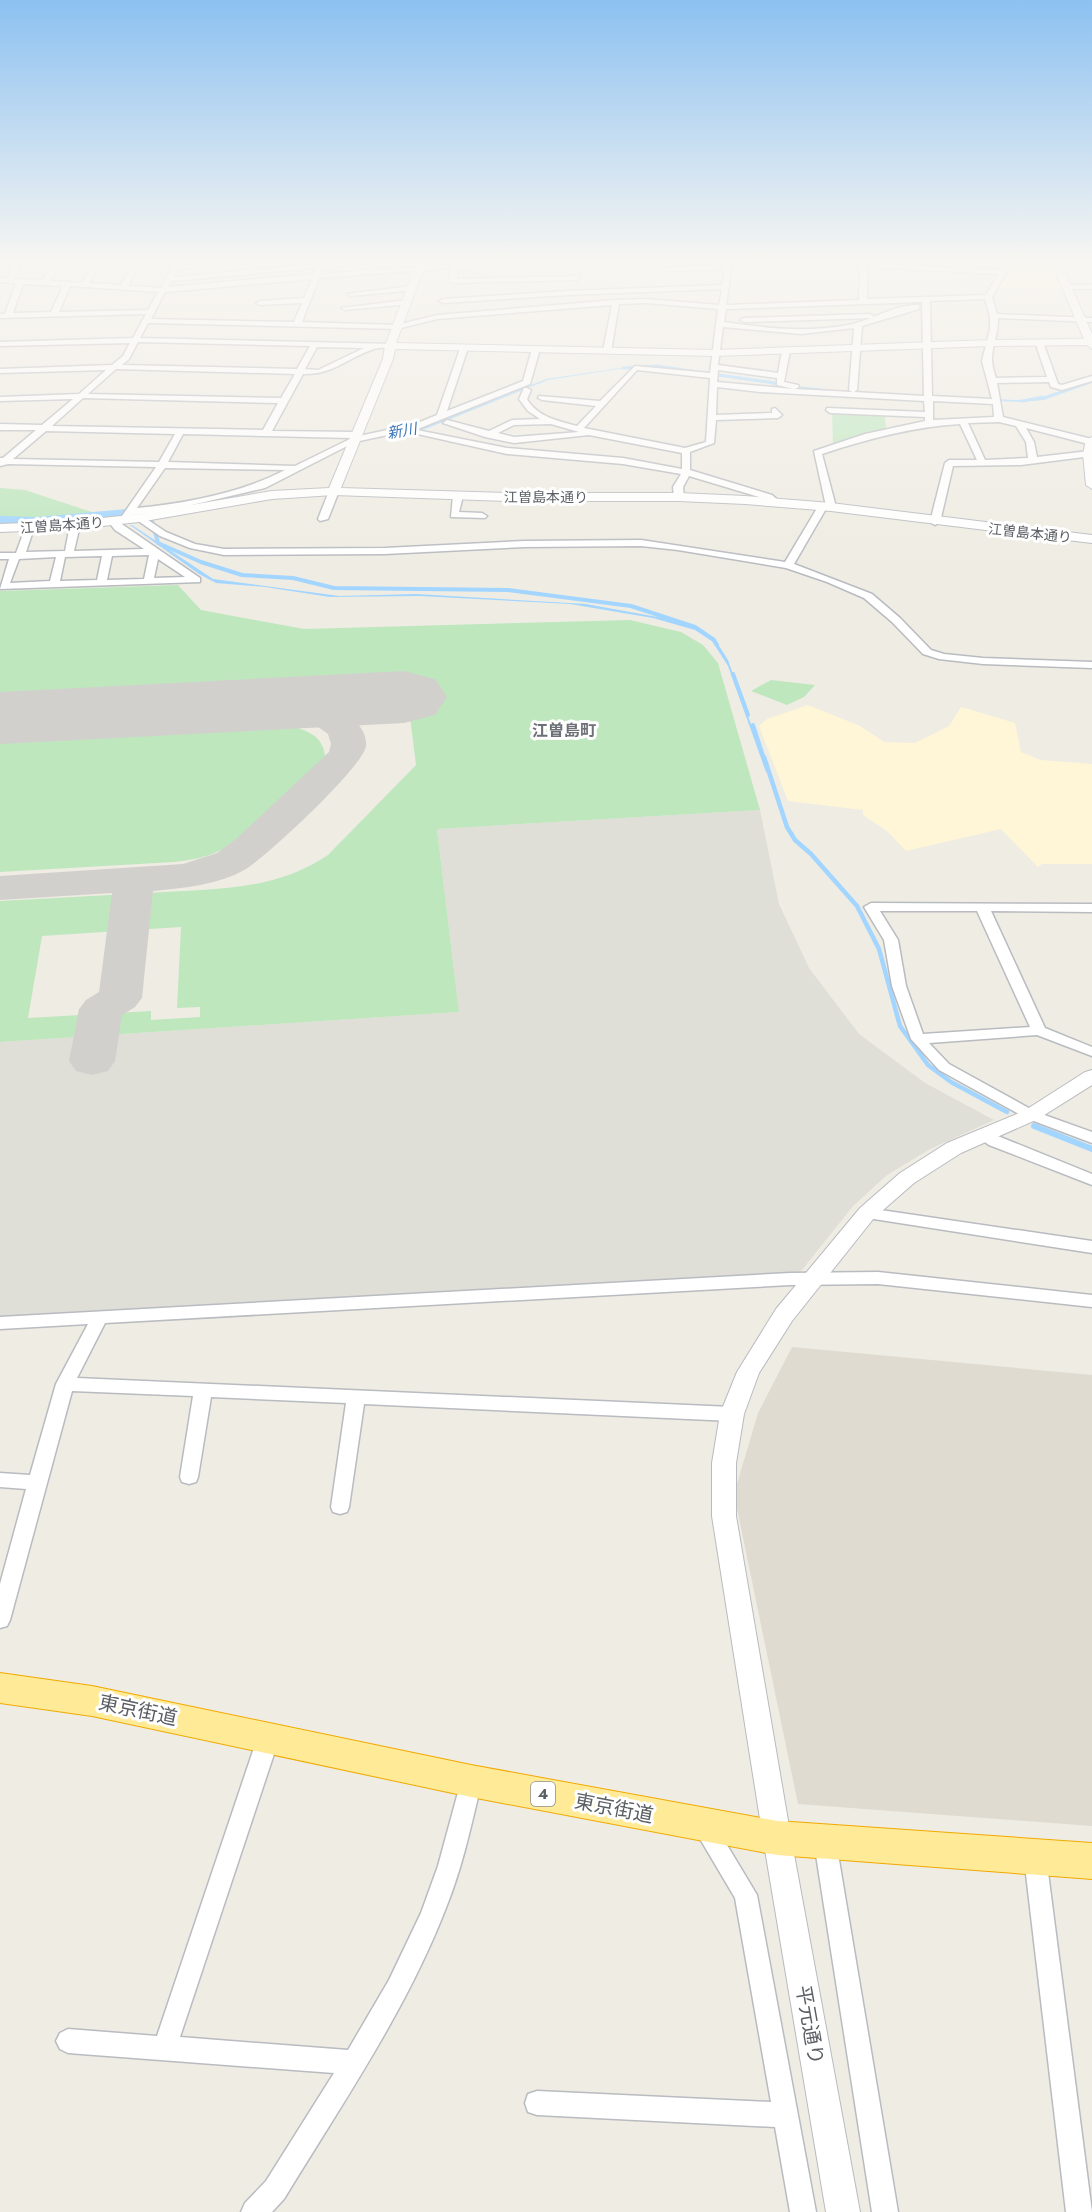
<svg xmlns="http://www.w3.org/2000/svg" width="1092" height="2212" viewBox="0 0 1092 2212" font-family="Jost,'Noto Sans JP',sans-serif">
	<rect width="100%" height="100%" fill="#efece3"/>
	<!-- commercial -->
	<g fill="#fff6d7">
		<path d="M1014,259H1048L1060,289L997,288Z"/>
		<path d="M808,705L860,726L884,742L915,743L949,726L961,707L1015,723L1021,752L1040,760L1092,764V864H1042L1038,867L1001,829L906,851L887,831L863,815V810L788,801L759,726L767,719Z"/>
	</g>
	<!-- industrial -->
	<path fill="#dfded7" d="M760,810L779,904L809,968L859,1034L925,1083L994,1120L930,1149L887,1175L853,1206L802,1270L792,1274L0,1319V1042L459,1012L437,829Z"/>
	<!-- education -->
	<path fill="#dfdbd1" d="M792,1347L1092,1375V1826L798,1804L734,1494L758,1413Z"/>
	<!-- green -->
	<g fill="#bee7be" fill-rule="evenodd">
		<path d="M832,412L885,415L886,430L833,443Z"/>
		<path d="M0,488L25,490L110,518L0,524Z"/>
		<path d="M178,585L201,610L304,629L630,620L681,632L703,645L718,663L760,810L437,829L459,1012L0,1042V901C49,898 98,896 147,893C209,889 274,892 328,855L416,765L405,677L0,698V591ZM181,927L177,1008L200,1007V1017L151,1020V1011L28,1018L42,936Z"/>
		<path d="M771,680L815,685L804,697L787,705L751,691Z"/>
		<path d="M277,724C298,727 324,732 325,757L318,766C293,790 249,838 219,851C204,858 190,860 174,862L0,872V739Z"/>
	</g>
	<!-- water -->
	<g fill="#a2d5ff">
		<path d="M634,366L656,367L771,381L793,389L1015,400L1036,399L1092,380V383L1044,400L1020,402L790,390L767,383L650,367H632L548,380L423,430L373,436L420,429L546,379Z"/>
		<path d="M130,525H132L213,579L339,596L416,594L586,604L663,618L692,627L716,641L728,660L768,772H766L728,666L712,641L695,630L653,618L570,604L420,596L330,597L265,587L216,583L199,574Z"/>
	</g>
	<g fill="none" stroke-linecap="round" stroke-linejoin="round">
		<!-- stream-far3 -->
		<g stroke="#a2d5ff" stroke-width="3">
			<path d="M623,368L657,366L775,383"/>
			<path d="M789,387L822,390"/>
			<path d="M1023,401L1043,397"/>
		</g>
		<!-- stream-far2 -->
		<g stroke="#a2d5ff" stroke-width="4">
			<path d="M150,514L158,543L201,562L242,575L293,578L334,588L508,590L631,606L695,627L714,640L717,645"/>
			<path d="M733,674L748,715"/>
			<path d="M753,725L764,759"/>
		</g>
		<!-- stream-far1 -->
		<path stroke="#a2d5ff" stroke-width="4.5" d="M764,757L787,827L795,840L811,854L857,906L879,949L900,1026L928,1065L951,1082L1007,1112"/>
		<!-- stream -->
		<path stroke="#a2d5ff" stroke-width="6" d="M1034,1126L1092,1149"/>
		<!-- river -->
		<path fill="#a2d5ff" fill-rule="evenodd" d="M149,507L156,509L159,513L156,517L37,529L0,528V516L37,517Z"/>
		<!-- taxiway -->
		<path fill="#d2d0cc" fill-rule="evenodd" d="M305,692C325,697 369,720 366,746C364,766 266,857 246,869C219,885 183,888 153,891L142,998L135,1007L122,1015L115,1061L108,1071L92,1075L76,1071L69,1061L79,1009L86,1000L99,992L112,893L0,900V876L183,864L217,853L236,839L329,752L331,744L328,734L293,709L288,702L293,695Z"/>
		<!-- runway -->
		<path fill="#d2d0cc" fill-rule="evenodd" d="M404,671L435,679L447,697L435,715L404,723L0,744V692Z"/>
		<defs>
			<g id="minor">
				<path d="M18,259H24L14,279L43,280L55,259H61L50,281L82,283L95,259H101L89,283L121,285L135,259H141L128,286L161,288L177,259H183L180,265L275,259L178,269L174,277L374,259H398L322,268L321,274L454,264L456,259H462L461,264L684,259L681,261L460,268L456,279L580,276L577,280L452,283L448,281L453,268L319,278L302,322L397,325L437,315L616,300L646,299L719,305L722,289L567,295L443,303L439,301L443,299L567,291L722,285L725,269L668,271L664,269L668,267L726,265L727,259H733L726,305L859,300L860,267L751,261L748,259L860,263L861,259H867V263L1001,270L1008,259H1014L992,297L997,314L1092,318V322L998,318C998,345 986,351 996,378L1047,377L1035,342L1039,340L1043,342L1058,384L1062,385L1092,376V381L1062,390L1051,387L1049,382L997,383L1003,417L1092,439V445L1026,428L1034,442L1037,457L1089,451L1092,452V456L1021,465L953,466L940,522L935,525L930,522L945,463L949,460H977L960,424C912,427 867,439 822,454L836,507L831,510L827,507L794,564L872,594L900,618L931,650L944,654L983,658L1092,662V668L983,664L939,659L923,654L892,622L864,598L827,582L786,568L678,550L641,546L524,547L385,554L224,555L190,548L160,536L134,518L142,516L166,532L195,544L224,549L385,548L524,541L641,540L785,562L819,505L826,506L814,451L865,434L925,421V417L830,413L826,410L827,408L925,412L924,401L760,392L717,387L716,415L772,413V409L775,408L782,415L778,418L716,420L714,443L690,452V470L772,495L780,502L772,504L766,499L689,476L683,487L684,497L679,500L674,497L673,487L681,474L623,464L507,454L413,433L417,430L507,448L623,458L682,469V453L589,435L514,443L485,437L443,423L447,420L489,431L512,420L540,419L528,411L519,399L524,388H527L531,390L527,399C537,417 559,421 577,426L596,406L542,400L538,398L539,396L600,401L635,366L710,373L718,309L646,303L619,304L611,351L607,353L603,351L612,305L437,319L397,329L148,323L140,338L393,344V348C387,348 379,347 374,349C347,358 333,375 303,374L272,431L355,432L359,436L415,424L437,415L461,346L468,348L447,411L523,381L532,349L536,347L540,349L530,384L420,428L355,442L265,488L166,511L133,515L127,519L122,516L156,467L8,464L0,466V458H3L36,430H0V424L42,425L73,399L0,401V397L79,394L106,370L0,373V369L112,365L123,356L130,343L0,346V342L133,338L146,314L0,318V314H5L16,283L0,282V278H7ZM867,267L998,274L986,295L867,299ZM316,268L313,274L168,287L171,281ZM312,279L304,298L260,301L256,303L260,305L302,303L294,322L151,319L165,292ZM23,284L63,286L51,312L13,313ZM70,286L158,292L148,310L59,312ZM985,299L990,316V329L982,361L992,399L932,396L930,301ZM922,302L924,396L854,392L857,390L862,326L919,309V305C895,304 871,321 848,325C806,333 765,328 724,322L726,309ZM723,327L801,334L854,328L849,390L852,392L795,389L799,387L798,385L784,382L790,351L786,349L782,351L778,373L718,365ZM138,342L310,346L297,369L122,365L129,359ZM317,347L364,348L318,370L305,369ZM116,369L295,374L281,398L88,394ZM637,370L710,378L706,442L685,448L584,428ZM718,370L777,378V385L794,389L717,382ZM83,398L278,403L263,430L52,426ZM933,401L993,404L994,417L933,420ZM999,422L1016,426L1026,442L1028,458L985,460L968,423ZM551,424L579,432L514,437L498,433L514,425ZM46,431L175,434L159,462L13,459ZM183,434L352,438L295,466L168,462ZM165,468L285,470C241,493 187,503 137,508Z"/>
				<path d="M1068,285H1092V289H1065Z"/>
				<path d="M412,286L415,290L351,296L347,294Z"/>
				<path d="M407,300L410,304L345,310L341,308Z"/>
				<path d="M870,314L874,316L873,318L744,322L740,320L744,318Z"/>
				<path d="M334,488L339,491L328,519L320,521L318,519L329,491Z"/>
				<path d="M458,493L463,496L459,512L482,513L487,516L485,518L451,517L453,496Z"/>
				<path d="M113,518L200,578V582L0,589L9,559H0V553H16L26,526L34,528L26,552L65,551L70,525L75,522L80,525L74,551L144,549L115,530L108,521ZM149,555L144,579L107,580L112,556ZM102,556L97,580L60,581L65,557ZM56,557L50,581L10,583L19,559ZM158,559L185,577L154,578Z"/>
				<path d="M871,903L1092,904V912L991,911L1045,1028L1092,1047V1056L1037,1035L929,1043L949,1064L1036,1112L1092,1132V1143L1026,1118L939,1070L911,1039L892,986L884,940L864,907ZM880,911H977L1030,1027L923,1034L906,986L898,940Z"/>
				<path d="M983,1130L1092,1174V1185L989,1145L975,1135Z"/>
				<path d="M867,1208L1092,1241V1253L861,1217L859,1213L861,1209Z"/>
				<path d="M878,1272L1092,1295V1307L878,1284L790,1285L105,1323L77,1378L732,1407L738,1409L741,1414L738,1419L732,1421L364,1404L349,1507L347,1512L340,1514L333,1512L331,1507L346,1403L211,1397L198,1477L196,1482L189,1484L182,1482L180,1477L193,1396L72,1391L10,1620L7,1626L0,1628V1584L26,1489L0,1487V1473L30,1475L56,1384L88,1324L0,1329V1317L790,1273Z"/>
				<path d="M268,1730L275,1732L279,1739L180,2037L348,2050L389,1980L421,1913L438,1866L463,1774L471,1771L479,1774L482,1781C472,1821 464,1861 449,1900C409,2007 343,2102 284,2199L272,2212H241L245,2203L266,2181L334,2073L68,2053L60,2049L56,2041L60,2033L68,2029L157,2036L257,1739L261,1732Z"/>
				<path d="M704,1817L712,1820L757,1895L816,2212H790L775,2127L537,2115L528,2112L525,2103L528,2094L537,2091L771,2102L735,1898L693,1827L696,1820Z"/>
				<path d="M825,1832L833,1835L836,1842L898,2212H872L814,1842L817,1835Z"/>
				<path d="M1035,1847L1043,1850L1046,1857L1092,2212H1066L1024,1857L1027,1850Z"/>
			</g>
			<g id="tertiary">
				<path d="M418,259H427L396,343L715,350L991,340L1084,339L1050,259H1059L1092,334V349L1087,345L991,346L715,356L395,349L393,359L341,488L507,493H679L745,496L831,503L1092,535V543L831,511L745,504L679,501H507L334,495L272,499L139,522L75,529L0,532V524L75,521L139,514L272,491L329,488L383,359L385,346Z"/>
				<path d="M1092,437V489L1086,485L1083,454L1086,440Z"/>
				<path d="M1092,1070V1085L1038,1119L961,1153L914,1183L874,1218L792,1321L759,1373L744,1414L736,1463V1516L791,1838L860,2212H826L763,1838L712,1516V1463L720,1414L737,1372L776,1309L860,1208L900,1173L947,1143L1024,1111L1085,1072Z"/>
			</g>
			<path id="trunk" d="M0,1673L92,1686L471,1765L777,1821L1092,1843V1879L777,1855L471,1797L92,1716L0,1703Z"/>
		</defs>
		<!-- minor casing -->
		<use href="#minor" stroke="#b8bbc0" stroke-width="3"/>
		<!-- tertiary casing -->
		<use href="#tertiary" stroke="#b8bbc0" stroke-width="2"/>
		<!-- trunk casing -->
		<use href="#trunk" stroke="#f1a900" stroke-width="2"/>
		<!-- minor -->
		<use href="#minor" fill="#fff" fill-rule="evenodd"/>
		<!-- tertiary -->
		<use href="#tertiary" fill="#fff" fill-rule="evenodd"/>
		<!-- trunk -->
		<use href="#trunk" fill="#ffea98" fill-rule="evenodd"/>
	</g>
	<!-- sky -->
	<linearGradient id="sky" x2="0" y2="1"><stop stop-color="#8cc1f1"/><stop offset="0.46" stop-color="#f8f6f2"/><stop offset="1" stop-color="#f8f6f2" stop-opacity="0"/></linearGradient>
	<rect width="1092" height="568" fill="url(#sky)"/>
	<g text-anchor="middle" stroke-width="6" stroke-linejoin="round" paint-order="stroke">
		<!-- far-street labels -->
		<g font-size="14" fill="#5b5f64" stroke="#fff">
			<text x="546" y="502">江曽島本通り</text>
			<text transform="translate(62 525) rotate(-4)" y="5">江曽島本通り</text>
			<text transform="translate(1030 533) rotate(6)" y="5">江曽島本通り</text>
		</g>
		<!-- far-water labels -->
		<g font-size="15" font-style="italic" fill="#3a75b7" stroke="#fff">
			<text transform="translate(402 431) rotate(-10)" y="5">新川</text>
		</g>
		<!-- shield labels -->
		<rect fill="#fff" stroke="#8c8f92" stroke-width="1.5" x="531" y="1782" width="24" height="24" rx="4.5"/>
		<g font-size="15" font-weight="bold" fill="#5b5f64">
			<text x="543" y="1799">4</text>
		</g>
		<!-- far-quarter labels -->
		<g font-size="16" font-weight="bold" fill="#6c7176" stroke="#fff">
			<text x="564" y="736">江曽島町</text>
		</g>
		<!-- near-street labels -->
		<g font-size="20" fill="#5b5f64" stroke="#fff">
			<text transform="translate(138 1710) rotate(12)" y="7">東京街道</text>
			<text transform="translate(614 1808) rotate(11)" y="7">東京街道</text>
			<text transform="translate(810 2025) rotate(80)" y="7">平元通り</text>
		</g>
	</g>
</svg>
